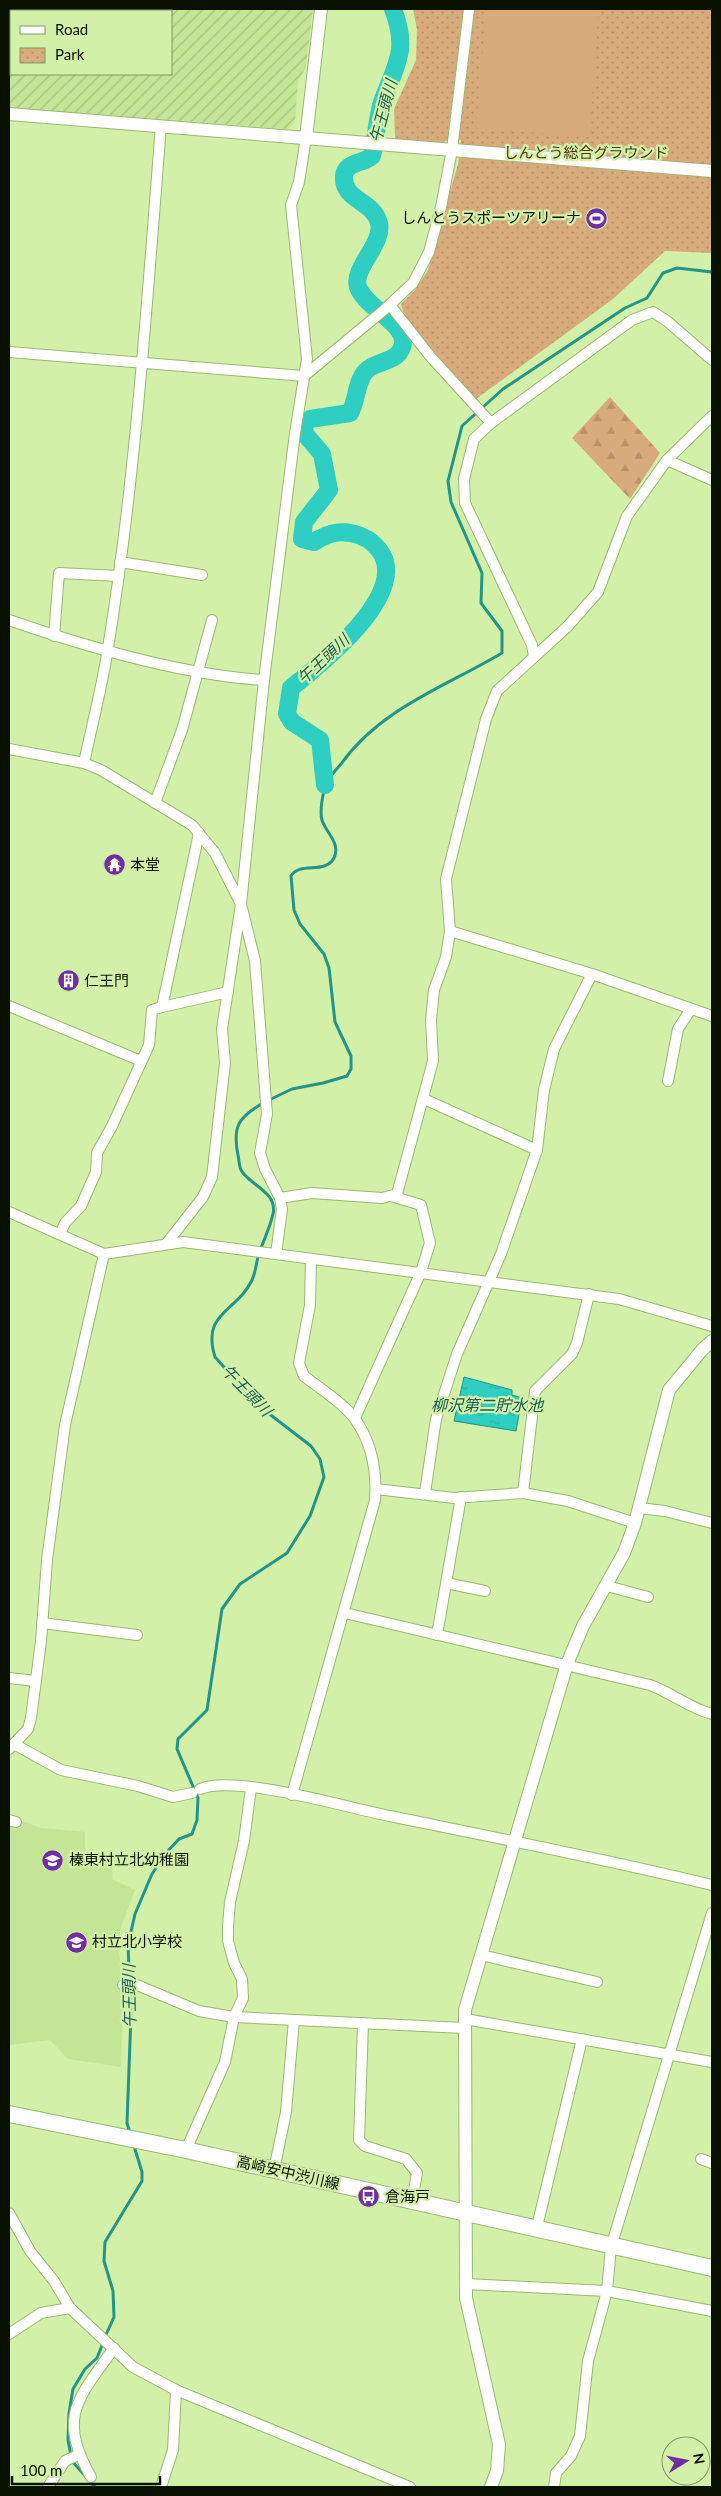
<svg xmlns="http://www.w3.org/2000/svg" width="721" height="2496" viewBox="0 0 721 2496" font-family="Lato,'Noto Sans JP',sans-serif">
	<defs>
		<pattern id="industrial-furrows" width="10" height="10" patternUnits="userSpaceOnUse" patternTransform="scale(1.25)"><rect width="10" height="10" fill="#c4e595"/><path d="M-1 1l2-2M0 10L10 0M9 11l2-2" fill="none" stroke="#a7c37f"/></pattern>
		<pattern id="forest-firs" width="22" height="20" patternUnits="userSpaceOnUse" patternTransform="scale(1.25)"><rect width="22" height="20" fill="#d8ab7c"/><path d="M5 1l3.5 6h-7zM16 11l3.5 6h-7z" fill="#b89269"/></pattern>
		<pattern id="park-dots" width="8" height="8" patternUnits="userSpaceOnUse" patternTransform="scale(1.25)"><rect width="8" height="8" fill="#d8ab7c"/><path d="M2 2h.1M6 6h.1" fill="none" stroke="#b89269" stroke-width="1.8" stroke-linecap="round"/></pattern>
		<pattern id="water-ripples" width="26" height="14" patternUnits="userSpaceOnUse" patternTransform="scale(1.25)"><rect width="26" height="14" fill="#2ecec2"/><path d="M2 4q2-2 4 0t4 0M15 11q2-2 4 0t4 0" fill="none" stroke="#27b0a5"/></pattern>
	</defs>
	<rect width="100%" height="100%" fill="#d2f0a8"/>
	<!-- built -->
	<path fill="#c4e595" d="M17,1819L41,1828L85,1832V1861L113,1864L112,1879L135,1890L121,1927L119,1949L123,1992L121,2067L68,2059L50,2040L9,2045V1824Z"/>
	<!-- industrial -->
	<path fill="url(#industrial-furrows)" fill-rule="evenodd" d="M9,9H313L306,67L298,81L295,122L288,129L9,108ZM11,11H171V74H11Z"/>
	<!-- forest -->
	<path fill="url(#forest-firs)" d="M610,397L660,453L630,499L572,438Z"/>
	<!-- park -->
	<path fill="url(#park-dots)" d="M413,9H712V253L665,251L613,299L476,399C456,378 406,331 401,304L415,290L428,270L458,164L461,140H448L442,143L395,139L394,109L416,60L417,30Z"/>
	<!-- pitch -->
	<path fill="#d8ab7c" d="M486,9H599L589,137L476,128Z"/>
	<!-- water -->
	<path fill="url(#water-ripples)" stroke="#239588" d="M464,1377L512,1390V1395L522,1398L516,1431L454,1421Z"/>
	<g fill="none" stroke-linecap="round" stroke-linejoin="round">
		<!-- stream -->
		<g stroke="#239588" stroke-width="3">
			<path d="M269,1100L292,1089L323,1083L347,1076L351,1069V1056L335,1022L329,968L324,954L300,924L294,910L291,876C300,861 325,875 334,858C341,843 326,833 322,820C319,810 323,795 325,786C328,778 336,770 341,764C381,708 445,687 502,653V631L481,603L482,573L451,502L448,481L462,426L503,389L625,308L647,298L663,273L677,268L712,272"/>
			<path d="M130,2133L127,2123L131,2015L128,1945L135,1914L152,1874L166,1853L179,1839L192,1834L197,1820L198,1798L177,1749L178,1739L207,1710L222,1609L240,1584L287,1553L310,1516L324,1477L320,1459L311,1446L259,1406L215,1357C201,1312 237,1312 252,1280C256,1272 256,1262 259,1254C263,1241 270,1228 273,1214C278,1192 249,1185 241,1170C239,1166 239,1159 238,1155C232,1126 239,1117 263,1103"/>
			<path d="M105,2337L114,2317L113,2291L104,2261L105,2242L142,2181V2172L134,2146"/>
			<path d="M95,2487L72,2461L68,2440L69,2413L73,2389L85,2369L97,2358L103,2343"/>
		</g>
		<!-- river -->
		<path stroke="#2ecec2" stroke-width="18" d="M325,785L320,740L292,722L287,714L291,688C321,664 403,599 383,556C378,547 371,540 361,536C343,529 329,532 314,542L302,539L304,522L329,490L322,454L305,434L304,425L310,419L350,413C357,401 356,381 366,371C377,359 401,364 403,342C404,323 365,307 358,287C352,268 384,244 379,223C373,200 343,201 344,177C344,162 363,164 372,156C376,139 377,119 382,102C396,64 409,51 393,9"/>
		<defs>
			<g id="minor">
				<path d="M390,305L430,356L491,423"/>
				<path d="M9,352L304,376L384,310L413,283L429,252L441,207L452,150L469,9"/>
				<path d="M667,460L712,480"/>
				<path d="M120,562L202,575"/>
				<path d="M9,620C87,647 181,675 264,680"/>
				<path d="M54,636L59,573L119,576"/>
				<path d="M534,656L532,645L465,503L464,479L474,439L491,423L632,320L653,312L667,321L712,360"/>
				<path d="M9,749L84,763L101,770L192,825L215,853L241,904L255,961L267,1114L260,1153L265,1169L280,1198L282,1209L276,1254"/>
				<path d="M84,763C92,725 102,687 108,648C136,476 147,299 161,126"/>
				<path d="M155,803L182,730L212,620"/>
				<path d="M450,931L592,974L712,1016"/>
				<path d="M9,1006L141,1061"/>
				<path d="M162,1007L228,992"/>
				<path d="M668,1081L678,1029L691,1009"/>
				<path d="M424,1099L537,1150"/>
				<path d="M280,1198L312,1193L382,1198L397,1194L433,1061L431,1020L434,990L446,957L450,931L446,879L486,719L497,691L568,626L598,592L627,516L667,460L712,416"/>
				<path d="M9,1212L104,1254L183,1242L619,1299L712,1326"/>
				<path d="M60,1234L65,1223L81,1206L96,1172L97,1153L112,1126L149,1045L152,1010L162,1007L199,833"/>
				<path d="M166,1244L203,1197L212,1177L225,1063L222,1029L241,904L264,680L295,433L307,359L291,205L299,182L306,138"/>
				<path d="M355,1418L421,1272L430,1243L421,1205L391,1196"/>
				<path d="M376,1489L454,1498L523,1493L568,1501L635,1523"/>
				<path d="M425,1493L436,1419L457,1354L501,1254L537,1150L544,1090L554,1049L592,974"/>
				<path d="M523,1493L535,1391L572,1354L577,1343L589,1294"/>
				<path d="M639,1508L665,1511L712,1523"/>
				<path d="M446,1583L485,1591"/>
				<path d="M607,1586L648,1597"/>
				<path d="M345,1613L650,1685C672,1693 689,1708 712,1714"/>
				<path d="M42,1623L137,1635"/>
				<path d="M437,1635L461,1497"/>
				<path d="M9,1678L36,1681"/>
				<path d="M14,1744L61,1770L138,1786L173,1797L192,1793"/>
				<path d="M9,1749L28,1729L31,1718L41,1641L47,1560L65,1425L104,1254"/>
				<path d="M200,1789C236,1774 348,1808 390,1816C498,1838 605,1859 712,1885"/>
				<path d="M292,1795L375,1500C377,1471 372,1443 355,1419C345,1404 319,1388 304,1376L299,1363L310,1305L311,1259"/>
				<path d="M9,1820L16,1822"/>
				<path d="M481,1955L597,1982"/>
				<path d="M123,1985H137L199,2011L234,2017L464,2028"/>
				<path d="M465,2019L712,2062"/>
				<path d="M363,2023L359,2140L365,2146L406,2159L417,2173L412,2200"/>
				<path d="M186,2150L225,2062L234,2017L243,1998L242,1979L234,1963L228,1941V1926L230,1902L244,1841L251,1788"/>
				<path d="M701,2159L712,2163"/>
				<path d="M274,2170L286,2112L294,2020"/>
				<path d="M9,2213L30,2251L54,2281L70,2308L133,2367L176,2390L410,2487"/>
				<path d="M536,2231L582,2039"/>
				<path d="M466,2284L607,2291L712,2311"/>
				<path d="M9,2334L41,2313L70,2308"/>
				<path d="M91,2477C57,2416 78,2399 114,2348"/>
				<path d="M48,2487L65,2461L78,2455"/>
				<path d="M161,2487L173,2450L176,2390"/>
				<path d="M554,2487L556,2473L571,2456L580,2436L588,2361L607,2291L611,2247L712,1913"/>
			</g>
			<g id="tertiary">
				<path d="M9,114L712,171"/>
				<path d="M306,138L321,9"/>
				<path d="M491,2487L497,2471L499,2444L466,2298L465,2010L567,1664L583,1626L624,1553L635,1523L669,1390L702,1350L712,1341"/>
			</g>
			<path id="primary" d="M9,2114L186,2150L712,2268"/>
		</defs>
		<!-- minor casing -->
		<use href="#minor" stroke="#9bb872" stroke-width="12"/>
		<!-- tertiary casing -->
		<use href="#tertiary" stroke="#9bb872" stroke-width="14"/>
		<!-- primary casing -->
		<use href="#primary" stroke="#9bb872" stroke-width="18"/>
		<!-- minor -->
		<use href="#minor" stroke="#fff" stroke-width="10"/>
		<!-- tertiary -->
		<use href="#tertiary" stroke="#fff" stroke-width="12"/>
		<!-- primary -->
		<use href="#primary" stroke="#fff" stroke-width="16"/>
	</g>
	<!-- icons -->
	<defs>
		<symbol id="stadium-disc" viewBox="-11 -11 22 22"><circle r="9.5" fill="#712ea2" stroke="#d2f0a8"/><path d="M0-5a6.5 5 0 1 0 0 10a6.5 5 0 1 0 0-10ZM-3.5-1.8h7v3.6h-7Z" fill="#fff"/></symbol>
		<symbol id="temple-disc" viewBox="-11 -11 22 22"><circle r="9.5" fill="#712ea2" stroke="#d2f0a8"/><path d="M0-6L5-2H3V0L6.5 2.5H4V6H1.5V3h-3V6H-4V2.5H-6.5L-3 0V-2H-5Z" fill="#fff"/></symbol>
		<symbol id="building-disc" viewBox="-11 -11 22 22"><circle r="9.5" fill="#712ea2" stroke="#d2f0a8"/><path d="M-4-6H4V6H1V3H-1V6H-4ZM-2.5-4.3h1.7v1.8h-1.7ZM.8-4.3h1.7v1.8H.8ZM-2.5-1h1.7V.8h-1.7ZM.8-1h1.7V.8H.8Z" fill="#fff"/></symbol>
		<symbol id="school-disc" viewBox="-11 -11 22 22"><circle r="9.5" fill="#712ea2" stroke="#d2f0a8"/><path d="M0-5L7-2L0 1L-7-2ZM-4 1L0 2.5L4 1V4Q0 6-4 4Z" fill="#fff"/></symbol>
		<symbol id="bus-disc" viewBox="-11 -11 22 22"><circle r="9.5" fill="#712ea2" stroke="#d2f0a8"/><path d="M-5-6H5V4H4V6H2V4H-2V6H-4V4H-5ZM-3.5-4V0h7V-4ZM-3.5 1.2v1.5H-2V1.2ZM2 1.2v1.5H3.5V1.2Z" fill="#fff"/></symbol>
	</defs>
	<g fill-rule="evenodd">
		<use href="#stadium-disc" x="584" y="206" width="25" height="25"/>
		<use href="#temple-disc" x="102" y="852" width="25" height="25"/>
		<use href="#building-disc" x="56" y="968" width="25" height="25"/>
		<use href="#school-disc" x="40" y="1848" width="25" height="25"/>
		<use href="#school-disc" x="64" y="1930" width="25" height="25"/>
		<use href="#bus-disc" x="356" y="2184" width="25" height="25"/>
	</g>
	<g text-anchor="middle" stroke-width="4.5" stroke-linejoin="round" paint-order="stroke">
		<!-- park labels -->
		<g font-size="15" fill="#523615" stroke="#d2f0a8">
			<text x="586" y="158">しんとう総合グラウンド</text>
		</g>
		<!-- poi labels -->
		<g font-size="15" fill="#081100" stroke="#d2f0a8" text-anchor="start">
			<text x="581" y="223" text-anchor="end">しんとうスポーツアリーナ</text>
			<text x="130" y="870">本堂</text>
			<text x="84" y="986">仁王門</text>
			<text x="69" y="1865">榛東村立北幼稚園</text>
			<text x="92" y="1947">村立北小学校</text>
			<text x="385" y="2202">倉海戸</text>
		</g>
		<!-- street labels -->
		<g font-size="15" fill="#081100" stroke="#d2f0a8">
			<text transform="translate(288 2173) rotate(13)" y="5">高崎安中渋川線</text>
		</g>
		<!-- water labels -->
		<g font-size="16" font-style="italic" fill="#1f5c56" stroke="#d2f0a8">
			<text transform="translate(383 111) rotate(-75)" y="6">午王頭川</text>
			<text transform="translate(323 659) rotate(-43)" y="6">午王頭川</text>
			<text transform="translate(247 1390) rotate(46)" y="6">午王頭川</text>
			<text x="487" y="1411">柳沢第二貯水池</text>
			<text transform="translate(129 1996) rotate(-91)" y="6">午王頭川</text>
		</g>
	</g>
	<!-- border -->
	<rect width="721" height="2496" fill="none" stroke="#081100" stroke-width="20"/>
	<!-- legend -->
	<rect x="10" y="10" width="162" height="65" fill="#d2f0a8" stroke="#819765"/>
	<rect x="20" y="26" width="25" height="8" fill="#ffffff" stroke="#819765"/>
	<text x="55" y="35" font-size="15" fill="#081100">Road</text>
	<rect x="20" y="48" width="25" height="15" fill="url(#park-dots)" stroke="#819765"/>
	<text x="55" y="60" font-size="15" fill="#081100">Park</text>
	<!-- north arrow -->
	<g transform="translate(686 2461) rotate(80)"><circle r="24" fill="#d2f0a8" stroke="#819765"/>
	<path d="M0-4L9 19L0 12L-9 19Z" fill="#712ea2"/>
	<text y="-8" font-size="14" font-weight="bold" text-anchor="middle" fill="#081100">N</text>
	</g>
	<!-- scale -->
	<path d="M12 2476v8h148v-8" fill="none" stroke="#081100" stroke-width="2.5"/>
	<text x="20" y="2476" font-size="15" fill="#081100" stroke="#d2f0a8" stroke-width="4" paint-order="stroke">100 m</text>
</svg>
